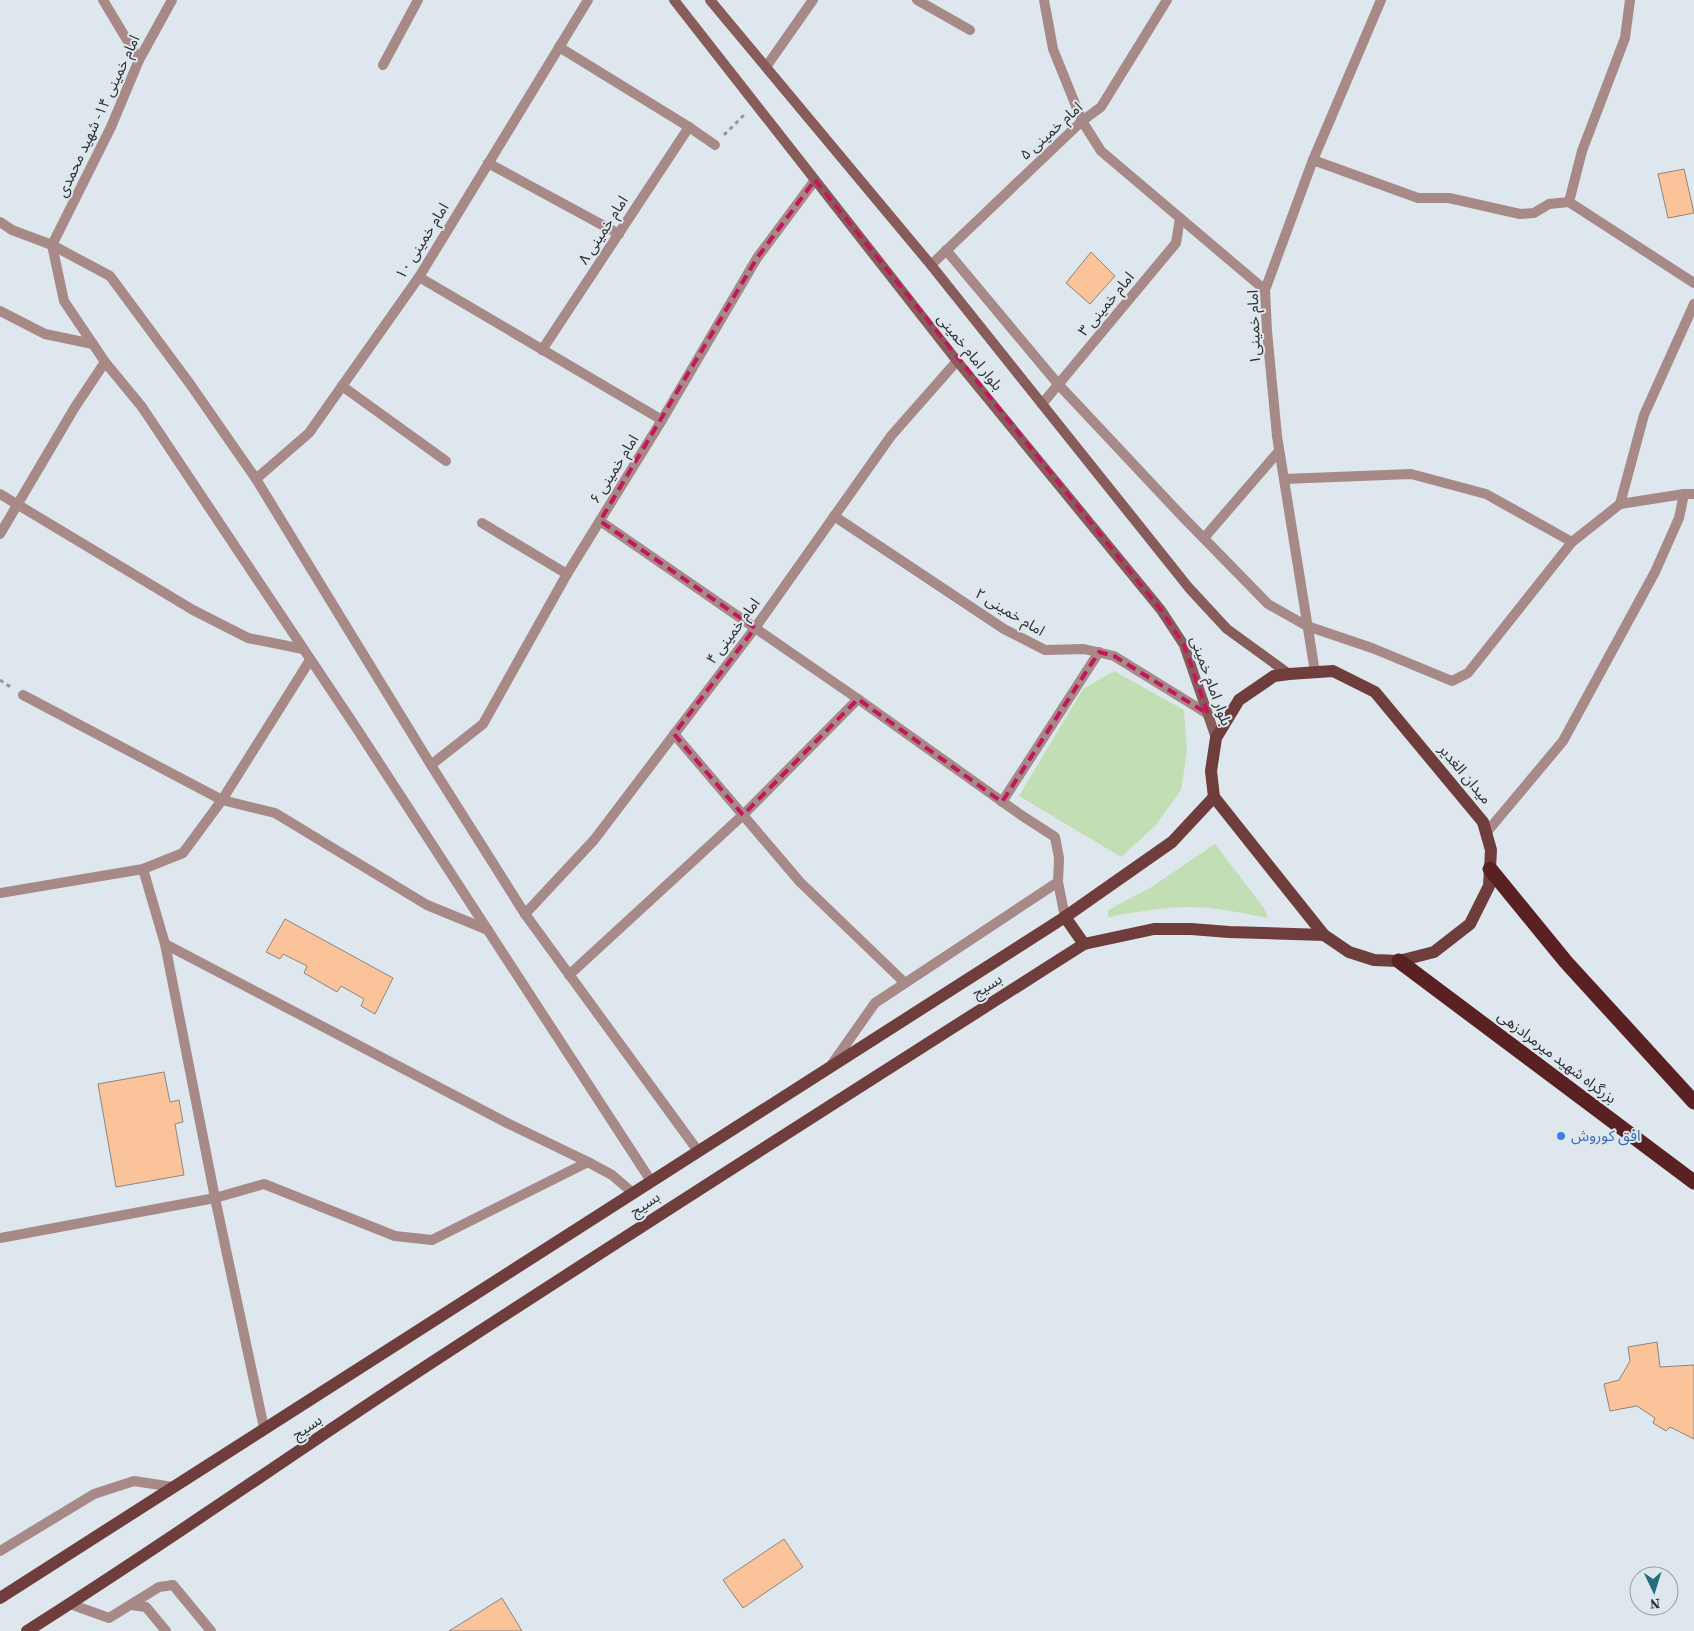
<svg xmlns="http://www.w3.org/2000/svg" width="1694" height="1631" viewBox="0 0 1694 1631" font-family="'Source Serif 4','Noto Sans Arabic',serif">
	<rect width="100%" height="100%" fill="#dee7ed"/>
	<!-- green -->
	<g fill="#c1deb4">
		<path d="M1114,671L1184,710L1187,751L1181,790L1155,826L1121,857L1019,796L1083,689Z"/>
		<path d="M1215,844L1266,911L1267,918C1242,913 1216,907 1190,907C1163,907 1135,912 1108,917V910L1150,888Z"/>
	</g>
	<!-- building -->
	<g fill="#fac399" stroke="#8d857f">
		<path d="M1684,169L1694,213L1668,218L1658,174Z"/>
		<path d="M1091,252L1115,276L1090,304L1066,283Z"/>
		<path d="M285,919L393,978L375,1014L361,1006L364,999L341,986L337,992L304,973L307,966L283,954L280,959L266,952Z"/>
		<path d="M164,1072L170,1102L179,1100L183,1122L175,1124L184,1175L116,1187L98,1084Z"/>
		<path d="M1657,1342L1660,1367L1694,1365V1439L1670,1427L1666,1431L1653,1423L1655,1418L1637,1406L1610,1411L1604,1384L1619,1380L1630,1361L1628,1347Z"/>
		<path d="M784,1539L803,1567L743,1608L723,1580Z"/>
		<path d="M502,1598L522,1631H449Z"/>
	</g>
	<g fill="none" stroke-linecap="round" stroke-linejoin="round">
		<!-- path -->
		<g stroke="#91989c" stroke-width="3" stroke-dasharray="4 4" stroke-linecap="butt">
			<path d="M724,135L746,113"/>
			<path d="M0,680L12,688"/>
		</g>
		<!-- lane -->
		<g stroke="#a78987" stroke-width="10">
			<path d="M70,1604L109,1618L159,1587L173,1585L211,1631"/>
			<path d="M131,1605L146,1607L166,1631"/>
		</g>
		<!-- street -->
		<g stroke="#a78987" stroke-width="10">
			<path d="M103,0L139,60"/>
			<path d="M917,0L970,30"/>
			<path d="M1044,0L1053,49L1082,121L1101,151L1265,290"/>
			<path d="M559,47L689,127L715,145"/>
			<path d="M383,65L418,0"/>
			<path d="M766,67L813,0"/>
			<path d="M1313,160L1418,198H1449L1520,214L1534,213L1549,204L1569,202L1694,283"/>
			<path d="M488,163L619,234"/>
			<path d="M1569,202L1582,151L1625,38L1630,0"/>
			<path d="M0,222L12,230L52,245L110,276L190,384L256,479L431,765L525,914L698,1151"/>
			<path d="M52,245L64,301L105,362L142,407L357,729L651,1181"/>
			<path d="M52,245L111,127L139,60L172,0"/>
			<path d="M946,250L1058,384L1181,515L1268,604L1307,626L1372,648L1452,681L1468,673L1572,542L1620,504L1684,494H1694"/>
			<path d="M931,265L1082,121L1101,107L1167,0"/>
			<path d="M419,277L662,420"/>
			<path d="M0,311L45,334L93,344"/>
			<path d="M542,350L689,127"/>
			<path d="M342,386L446,461"/>
			<path d="M1042,404L1176,243L1180,218"/>
			<path d="M256,479L309,433L419,277L588,0"/>
			<path d="M1284,479L1411,474L1486,494L1572,542"/>
			<path d="M0,494L193,610L248,638L303,649"/>
			<path d="M1620,504L1644,415L1694,304"/>
			<path d="M834,516L1004,629L1045,650L1084,649L1114,656L1208,714"/>
			<path d="M600,521L858,699L1021,815L1055,837L1059,858L1058,882L1065,917"/>
			<path d="M482,523L567,574"/>
			<path d="M0,534L75,407L105,362"/>
			<path d="M1204,538L1279,451"/>
			<path d="M1315,672L1277,436L1267,331L1265,290L1313,160L1381,0"/>
			<path d="M23,695L222,800L275,813L427,905L488,930"/>
			<path d="M674,734L800,882L905,983"/>
			<path d="M431,765L483,724L567,574L662,420L757,258L815,180"/>
			<path d="M1002,802L1099,652"/>
			<path d="M1486,833L1563,741L1655,572L1679,518L1684,494"/>
			<path d="M143,869L165,944L507,1123L588,1162L612,1175L633,1193"/>
			<path d="M0,893L143,869L183,853L222,800L310,660"/>
			<path d="M525,914L594,840L755,628L891,436L957,361"/>
			<path d="M165,944L215,1198L264,1428"/>
			<path d="M569,975L743,815L858,699"/>
			<path d="M832,1064L875,1003L1058,882"/>
			<path d="M0,1238L215,1198L264,1184L395,1236L432,1240L588,1162"/>
			<path d="M0,1551L94,1494L134,1481L173,1487"/>
		</g>
		<!-- secondary -->
		<g stroke="#875c5b" stroke-width="10">
			<path d="M674,0L957,361L1161,610L1184,645L1216,738"/>
			<path d="M710,0L931,265L1189,588L1227,629L1289,674"/>
		</g>
		<!-- primary -->
		<g stroke="#6f3d3c" stroke-width="12">
			<path d="M1333,671L1375,692L1483,822L1491,850L1489,886L1470,924L1434,952L1399,961L1374,960L1349,952L1324,935L1214,797L1211,771L1216,738L1239,700L1274,676L1289,674Z"/>
			<path d="M1065,917L1084,944"/>
			<path d="M0,1598L1065,917L1172,842L1214,797"/>
			<path d="M27,1631C154,1551 276,1465 402,1382C628,1234 856,1089 1084,944L1154,929H1191L1229,932L1324,935"/>
		</g>
		<!-- highway -->
		<g stroke="#5a2123" stroke-width="15">
			<path d="M1490,869L1566,962L1694,1102"/>
			<path d="M1399,961L1694,1182"/>
		</g>
	</g>
	<!-- marked area -->
	<path fill="none" stroke="#c2185b" stroke-width="4" stroke-dasharray="10 6" stroke-linejoin="round" d="M815,180L1161,610L1184,645L1208,714L1114,656L1099,652L1002,802L858,699L743,815L674,734L755,628L600,521L757,258Z"/>
	<!-- markers -->
	<circle fill="#3f7fe0" stroke="#dee7ed" stroke-width="2" cx="1561" cy="1136" r="5"/>
	<g text-anchor="middle" stroke-width="4" stroke-linejoin="round" paint-order="stroke">
		<!-- street labels -->
		<g font-size="15" fill="#2c2f32" stroke="#dee7ed">
			<text transform="translate(98 116) rotate(-65)" y="5">امام خمینی ۱۴- شهید محمدی</text>
			<text transform="translate(1051 131) rotate(-42)" y="5">امام خمینی ۵</text>
			<text transform="translate(603 230) rotate(-57)" y="5">امام خمینی ۸</text>
			<text transform="translate(422 241) rotate(-58)" y="5">امام خمینی ۱۰</text>
			<text transform="translate(1106 304) rotate(-50)" y="5">امام خمینی ۳</text>
			<text transform="translate(1254 327) rotate(-92)" y="5">امام خمینی۱</text>
			<text transform="translate(970 352) rotate(51)" y="5">بلوار امام خمینی</text>
			<text transform="translate(614 469) rotate(-58)" y="5">امام خمینی ۶</text>
			<text transform="translate(1010 612) rotate(31)" y="5">امام خمینی ۲</text>
			<text transform="translate(733 631) rotate(-53)" y="5">امام خمینی ۴</text>
			<text transform="translate(1211 681) rotate(70)" y="5">بلوار امام خمینی</text>
			<text transform="translate(1465 774) rotate(50)" y="5">میدان الغدیر</text>
			<text transform="translate(987 986) rotate(-32)" y="5">بسیج</text>
			<text transform="translate(1557 1057) rotate(37)" y="5">بزرگراه شهید میرمرادزهی</text>
			<text transform="translate(645 1204) rotate(-33)" y="5">بسیج</text>
			<text transform="translate(307 1427) rotate(-34)" y="5">بسیج</text>
		</g>
		<!-- shop labels -->
		<g font-size="15" fill="#366cbe" stroke="#dee7ed" text-anchor="start">
			<text x="1571" y="1141">افق کوروش</text>
		</g>
	</g>
	<!-- north arrow -->
	<g transform="translate(1654 1591) rotate(176)"><circle r="24" fill="#dee7ed" stroke="#979da2"/>
	<path d="M0-4L9 19L0 12L-9 19Z" fill="#256b7a"/>
	<text y="-8" font-size="14" font-weight="bold" text-anchor="middle" fill="#2c2f32">N</text>
	</g>
</svg>
